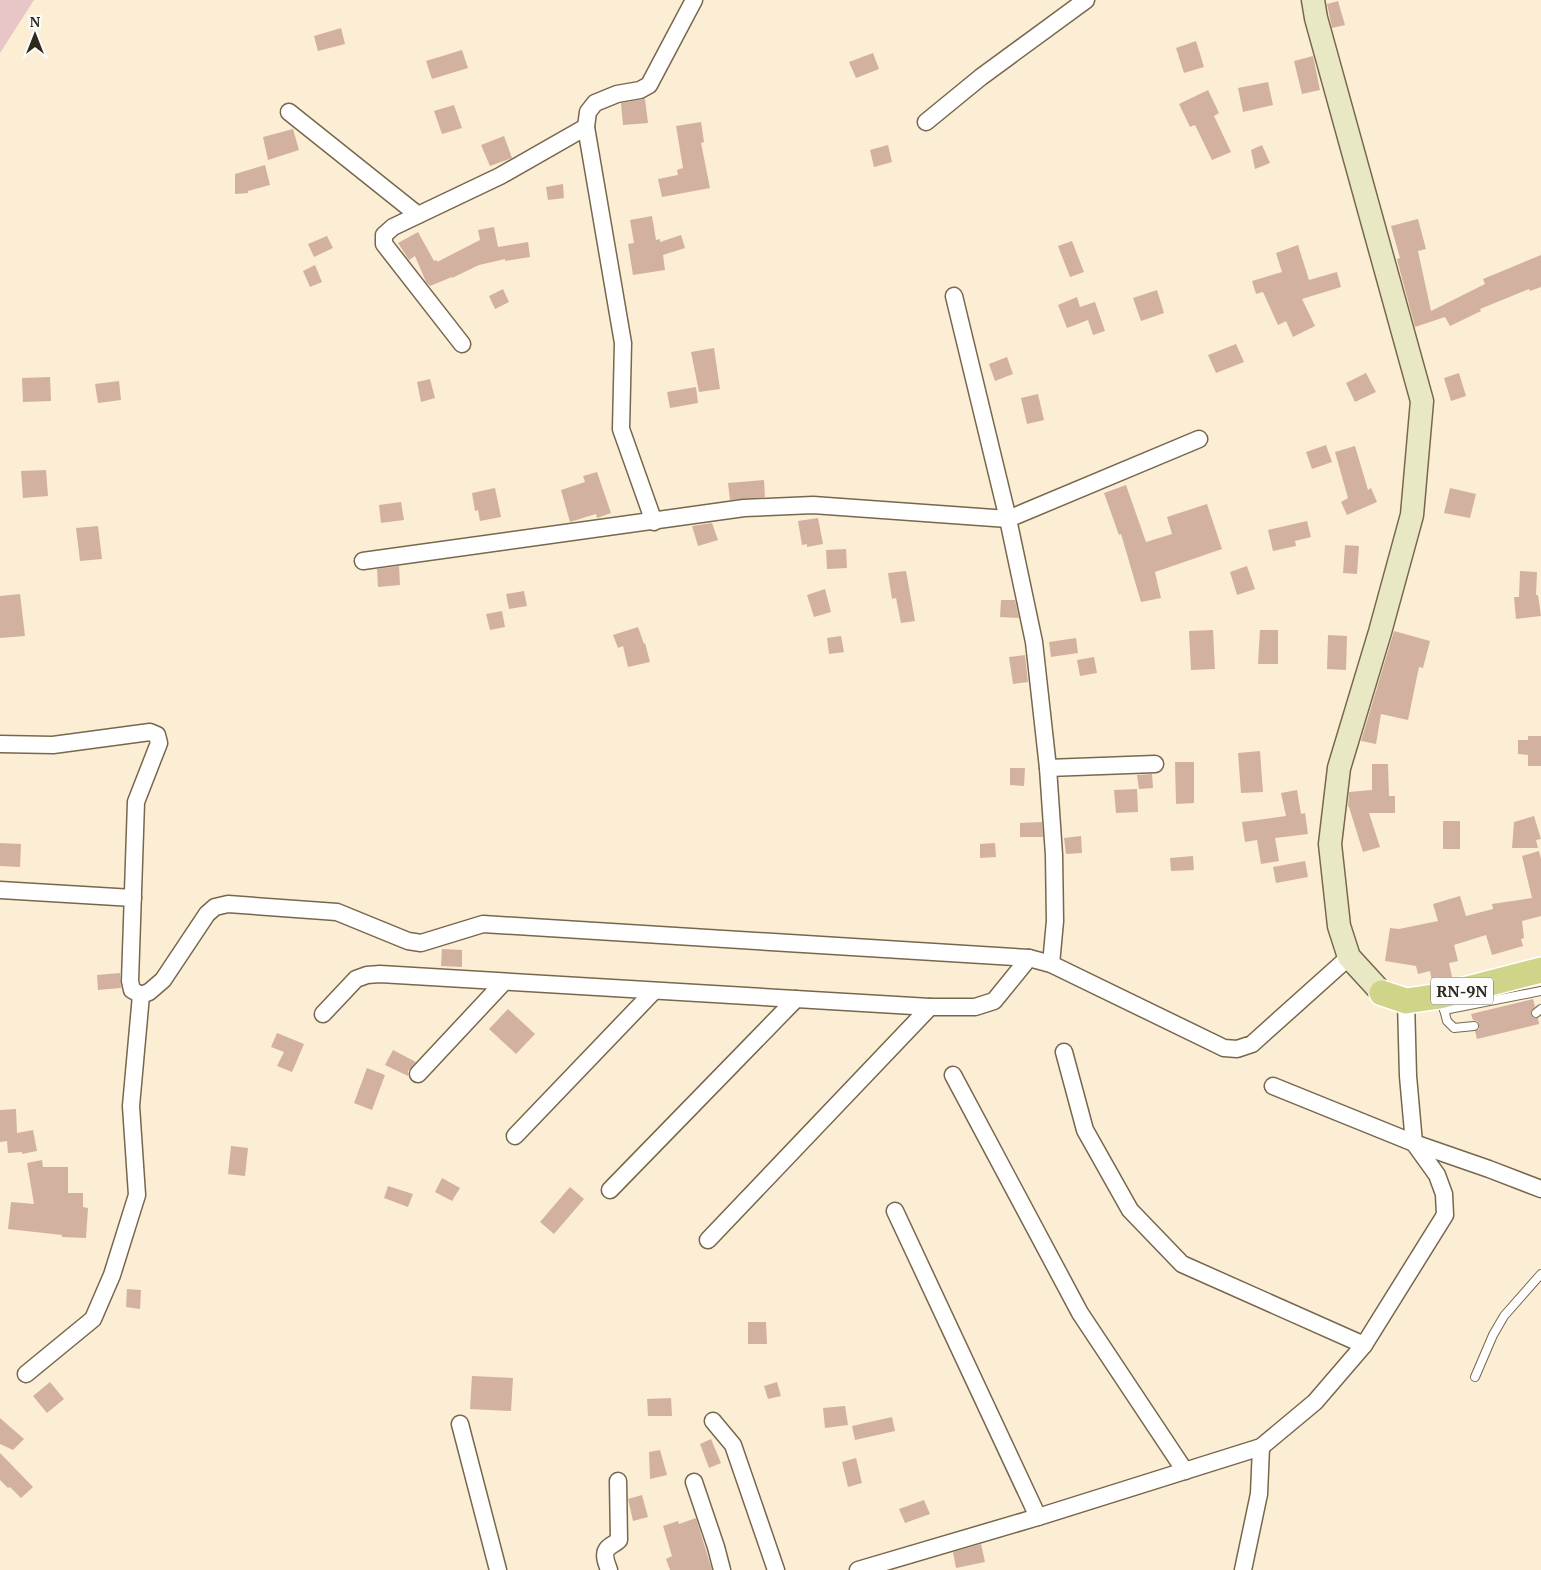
<svg xmlns="http://www.w3.org/2000/svg" width="1541" height="1570" viewBox="0 0 1541 1570" font-family="'PT Serif',serif">
	<rect width="100%" height="100%" fill="#fcedd5"/>
	<!-- green -->
	<path fill="#e8c6c8" d="M0,0H34L0,53Z"/>
	<!-- building -->
	<g fill="#d3b1a1">
		<path d="M1338,1L1345,25L1332,28L1327,4Z"/>
		<path d="M341,28L345,44L318,51L314,36Z"/>
		<path d="M1196,41L1204,67L1184,73L1176,48Z"/>
		<path d="M462,50L468,68L432,79L426,61Z"/>
		<path d="M873,53L879,69L856,78L849,62Z"/>
		<path d="M1313,56L1320,90L1302,94L1294,61Z"/>
		<path d="M1268,82L1273,105L1243,112L1238,88Z"/>
		<path d="M1208,90L1219,113L1214,116L1231,152L1212,160L1195,125L1190,127L1179,104Z"/>
		<path d="M645,99L648,123L623,125L621,103Z"/>
		<path d="M454,105L462,128L442,134L434,111Z"/>
		<path d="M701,122L704,142L701,143L710,188L662,197L658,179L678,175L677,170L683,168L676,126Z"/>
		<path d="M293,129L299,150L268,160L263,137Z"/>
		<path d="M504,136L512,158L490,166L481,145Z"/>
		<path d="M888,145L892,162L874,167L870,150Z"/>
		<path d="M1262,145L1270,163L1255,169L1251,150Z"/>
		<path d="M265,165L270,185L248,191V193L235,194V174Z"/>
		<path d="M563,184L564,198L548,200L546,187Z"/>
		<path d="M652,216L656,240L660,239V242L681,235L685,248L663,255L665,270L633,275L628,244L634,243L630,220Z"/>
		<path d="M1418,219L1426,249L1418,251L1431,311L1485,284L1483,279L1541,255V287L1530,291L1529,289L1480,309L1481,311L1450,326L1445,317L1415,327L1399,267L1397,259L1400,258L1391,226Z"/>
		<path d="M494,227L498,247L528,242L530,257L505,261V259L479,265L452,278V277L430,286L426,282L415,256L409,260L398,243L418,232L434,261L437,260V262L480,240L478,230Z"/>
		<path d="M327,236L333,248L314,257L308,244Z"/>
		<path d="M1072,241L1084,272L1070,277L1058,246Z"/>
		<path d="M1298,245L1309,280L1337,272L1341,287L1302,299L1315,326L1293,337L1286,321L1278,325L1263,292L1256,294L1252,281L1282,272L1276,253Z"/>
		<path d="M315,265L322,282L310,287L303,271Z"/>
		<path d="M503,289L509,302L495,309L489,296Z"/>
		<path d="M1157,290L1164,313L1141,321L1133,298Z"/>
		<path d="M1077,297L1080,307L1095,302L1105,331L1093,335L1088,320L1067,328L1058,305Z"/>
		<path d="M1236,344L1244,362L1216,373L1208,355Z"/>
		<path d="M714,348L720,389L699,392L691,352Z"/>
		<path d="M1007,357L1013,374L995,381L989,364Z"/>
		<path d="M1366,373L1376,392L1355,402L1346,383Z"/>
		<path d="M1459,373L1466,396L1451,401L1444,378Z"/>
		<path d="M50,377L51,401L23,402L22,378Z"/>
		<path d="M430,379L435,398L421,402L417,382Z"/>
		<path d="M119,381L121,400L98,403L95,384Z"/>
		<path d="M696,387L698,403L670,408L667,392Z"/>
		<path d="M1038,394L1044,420L1027,424L1021,398Z"/>
		<path d="M1326,445L1332,462L1312,469L1306,452Z"/>
		<path d="M1355,446L1368,490L1371,488L1377,502L1347,515L1341,502L1348,498L1335,452Z"/>
		<path d="M46,470L48,496L23,498L21,471Z"/>
		<path d="M597,472L611,513L597,518L596,514L570,522L561,490L585,482L583,476Z"/>
		<path d="M764,480L765,497L730,500L728,483Z"/>
		<path d="M1126,485L1146,542L1172,534L1167,517L1207,504L1222,549L1155,572L1161,598L1141,602L1121,534L1119,535L1104,493Z"/>
		<path d="M495,488L501,517L480,521L478,510L475,511L472,493Z"/>
		<path d="M1450,488L1476,494L1470,518L1444,513Z"/>
		<path d="M401,502L404,520L381,523L379,505Z"/>
		<path d="M818,518L823,544L807,547V544L802,545L798,521Z"/>
		<path d="M1307,521L1311,537L1295,541L1296,546L1273,551L1268,530Z"/>
		<path d="M712,523L718,540L698,546L692,526Z"/>
		<path d="M98,526L102,559L80,561L76,528Z"/>
		<path d="M1345,545L1359,546L1357,574L1343,573Z"/>
		<path d="M846,549L847,568L827,569L826,550Z"/>
		<path d="M399,566L400,585L378,587L377,569Z"/>
		<path d="M1247,566L1255,589L1237,595L1230,572Z"/>
		<path d="M906,571L915,621L901,623L896,598L892,599L888,573Z"/>
		<path d="M1520,571L1537,572L1536,595H1538L1541,616L1516,619L1514,597H1519Z"/>
		<path d="M825,589L831,612L814,617L807,595Z"/>
		<path d="M524,591L527,606L509,609L506,594Z"/>
		<path d="M20,594L25,636L0,638V596Z"/>
		<path d="M1001,600H1015L1019,618L1000,617Z"/>
		<path d="M502,611L505,627L490,630L486,614Z"/>
		<path d="M638,627L644,644L645,643L650,662L628,667L623,646L618,648L613,635Z"/>
		<path d="M1213,630L1215,669L1191,670L1189,631Z"/>
		<path d="M1260,630H1278V664H1258Z"/>
		<path d="M1394,631L1430,641L1423,668L1419,667L1408,720L1381,714L1376,744L1361,741Z"/>
		<path d="M1328,635L1347,636L1346,670L1327,669Z"/>
		<path d="M841,636L844,652L829,654L827,638Z"/>
		<path d="M1076,638L1078,653L1051,657L1049,642Z"/>
		<path d="M1025,655L1028,682L1013,684L1009,657Z"/>
		<path d="M1094,657L1097,673L1080,676L1077,660Z"/>
		<path d="M1528,736H1541V766H1528V755L1518,754V740H1528Z"/>
		<path d="M1260,751L1263,792L1241,793L1238,753Z"/>
		<path d="M1175,762H1194V803L1176,804Z"/>
		<path d="M1372,764H1388L1389,796H1395V813H1369L1380,847L1363,852L1349,807H1348L1349,792L1372,790Z"/>
		<path d="M1010,768H1025L1024,786L1010,785Z"/>
		<path d="M1152,774L1153,788L1139,789L1137,775Z"/>
		<path d="M1137,789L1138,812L1116,813L1114,790Z"/>
		<path d="M1297,790L1301,814L1305,813L1308,834L1275,838L1279,861L1261,864L1257,840L1245,842L1242,822L1286,816L1281,793Z"/>
		<path d="M1534,816L1541,839L1536,840L1538,848H1512L1514,822Z"/>
		<rect x="1443" y="821" width="17" height="28"/>
		<path d="M1042,822L1043,837H1020V823Z"/>
		<path d="M1081,836L1082,853L1066,854L1064,838Z"/>
		<path d="M0,843L21,844L20,867L0,866Z"/>
		<path d="M995,843L996,857L980,858V844Z"/>
		<path d="M1539,851L1541,859V916L1522,921L1524,938L1521,939L1523,946L1492,955L1486,935L1454,945L1458,961L1449,963L1452,977L1432,981L1430,971L1418,974L1416,966L1385,961L1390,928L1399,929L1438,921L1433,904L1460,896L1466,916L1493,909L1492,904L1532,898L1522,856Z"/>
		<path d="M1193,856L1194,870L1171,871L1170,858Z"/>
		<path d="M1305,861L1308,877L1276,883L1273,867Z"/>
		<path d="M442,949L462,950V967L441,966Z"/>
		<path d="M120,973L121,988L98,990L97,975Z"/>
		<path d="M1533,999L1535,1007L1531,1011V1014L1534,1018H1538L1539,1024L1477,1039L1475,1031L1479,1029V1025L1477,1021L1473,1020L1471,1014Z"/>
		<path d="M508,1009L535,1034L516,1054L489,1029Z"/>
		<path d="M277,1033L304,1044L292,1072L277,1066L284,1052L271,1047Z"/>
		<path d="M393,1050L416,1062L408,1071V1076L385,1065Z"/>
		<path d="M367,1068L385,1075L372,1110L354,1103Z"/>
		<path d="M16,1109L17,1133L33,1130L37,1151L22,1154V1152L8,1153L7,1141L0,1142V1110Z"/>
		<path d="M231,1146L248,1148L245,1176L228,1174Z"/>
		<path d="M42,1160L43,1167H68V1193H83V1207L88,1208L86,1238L62,1237V1235L8,1229L11,1202L34,1204L27,1163Z"/>
		<path d="M442,1178L460,1188L452,1201L435,1192Z"/>
		<path d="M388,1186L413,1194L408,1207L384,1198Z"/>
		<path d="M570,1187L584,1199L554,1234L540,1222Z"/>
		<path d="M127,1289L141,1290L140,1309L126,1307Z"/>
		<path d="M748,1322H766L767,1344H748Z"/>
		<path d="M472,1376L513,1378L511,1411L470,1409Z"/>
		<path d="M50,1382L64,1399L47,1413L33,1396Z"/>
		<path d="M777,1382L781,1396L768,1399L764,1386Z"/>
		<path d="M671,1398L672,1416H648L647,1399Z"/>
		<path d="M845,1406L848,1425L825,1428L823,1408Z"/>
		<path d="M892,1417L895,1431L855,1440L852,1426Z"/>
		<path d="M0,1418L24,1439L13,1450L0,1444Z"/>
		<path d="M711,1439L721,1463L709,1468L700,1444Z"/>
		<path d="M660,1450L667,1475L650,1479L649,1452Z"/>
		<path d="M0,1453L33,1487L21,1498L10,1487L8,1488L0,1480Z"/>
		<path d="M856,1458L862,1483L848,1487L842,1462Z"/>
		<path d="M642,1495L648,1517L633,1521L628,1499Z"/>
		<path d="M924,1500L930,1514L905,1523L899,1509Z"/>
		<path d="M696,1518L712,1570H670L666,1559L672,1556L663,1526L678,1521L679,1524Z"/>
		<path d="M981,1544L985,1562L956,1568L953,1552Z"/>
	</g>
	<g fill="none" stroke-linecap="round" stroke-linejoin="round">
		<defs>
			<g id="service">
				<path d="M1443,1005L1447,1021L1454,1028L1474,1026"/>
				<path d="M1444,1010L1541,991"/>
				<path d="M1536,1013L1541,1009"/>
				<path d="M1475,1377L1493,1335L1504,1316L1541,1274"/>
			</g>
			<g id="minor">
				<path d="M289,112L418,215"/>
				<path d="M926,122L981,77L1086,0"/>
				<path d="M954,296L1008,519L1034,642L1048,768L1054,855L1055,921L1051,964"/>
				<path d="M462,344L384,244V235L393,227L500,176L586,127"/>
				<path d="M654,522L621,429L623,343L586,127L588,112L595,103L617,94L640,90L649,85L694,0"/>
				<path d="M363,561L744,508L813,505L1008,519L1199,439"/>
				<path d="M0,744L53,745L150,732L157,735L159,743L136,802L130,981L132,990L141,995L149,992L163,980L207,914L215,907L228,904L337,912L408,941L421,943L483,924L1029,958L1051,964L1224,1048L1237,1049L1252,1044L1349,957"/>
				<path d="M1048,768L1155,764"/>
				<path d="M0,890L133,898"/>
				<path d="M323,1014L356,979L367,975L380,974L930,1007H975L994,1001L1029,958"/>
				<path d="M1064,1052L1085,1130L1130,1210L1182,1264L1364,1345"/>
				<path d="M418,1074L504,982"/>
				<path d="M953,1075L1080,1313L1185,1471"/>
				<path d="M1273,1086L1414,1143L1489,1169L1541,1189"/>
				<path d="M515,1136L654,991"/>
				<path d="M610,1190L796,999"/>
				<path d="M895,1211L1038,1517"/>
				<path d="M708,1240L930,1007"/>
				<path d="M26,1374L93,1319L112,1275L137,1195L131,1106L141,995"/>
				<path d="M713,1421L733,1445L776,1570"/>
				<path d="M460,1424L498,1570"/>
				<path d="M694,1482L716,1547L722,1570"/>
				<path d="M609,1570C607,1564 602,1554 608,1548C612,1544 615,1544 619,1540L618,1481"/>
				<path d="M858,1570L1038,1517L1261,1447L1315,1402L1364,1345L1445,1215L1444,1194L1437,1175L1414,1143L1408,1076L1406,1001"/>
				<path d="M1243,1570L1259,1494L1261,1447"/>
			</g>
			<path id="secondary" d="M1313,0L1316,18L1422,401L1412,515L1380,632L1339,768L1330,844L1339,926L1349,957L1382,993"/>
			<path id="primary" d="M1382,993L1406,1001L1440,996L1541,970"/>
		</defs>
		<!-- service casing -->
		<use href="#service" stroke="#77674c" stroke-width="10"/>
		<!-- minor casing -->
		<use href="#minor" stroke="#77674c" stroke-width="19"/>
		<!-- secondary casing -->
		<use href="#secondary" stroke="#77674c" stroke-width="25"/>
		<!-- primary casing -->
		<use href="#primary" stroke="#fff" stroke-width="28"/>
		<!-- service -->
		<use href="#service" stroke="#fff" stroke-width="8"/>
		<!-- minor -->
		<use href="#minor" stroke="#fff" stroke-width="16"/>
		<!-- secondary -->
		<use href="#secondary" stroke="#e8e9c4" stroke-width="22"/>
		<!-- primary -->
		<use href="#primary" stroke="#d0d489" stroke-width="25"/>
	</g>
	<g text-anchor="middle" stroke-width="5" stroke-linejoin="round" paint-order="stroke">
		<!-- shield labels -->
		<rect fill="#fcfcfc" stroke="#6c6860" stroke-width="1" x="1431" y="977.5" width="62" height="27" rx="4"/>
		<g font-size="16" font-weight="bold" fill="#2f281d">
			<text x="1462" y="997">RN-9N</text>
		</g>
	</g>
	<!-- north arrow -->
	<g transform="translate(35 35)" stroke="#fcfcfc" stroke-width="4" paint-order="stroke">
	<path d="M0-4L9 19L0 12L-9 19Z" fill="#2f281d"/>
	<text y="-8" font-size="14" font-weight="bold" text-anchor="middle" fill="#2f281d">N</text>
	</g>
</svg>
